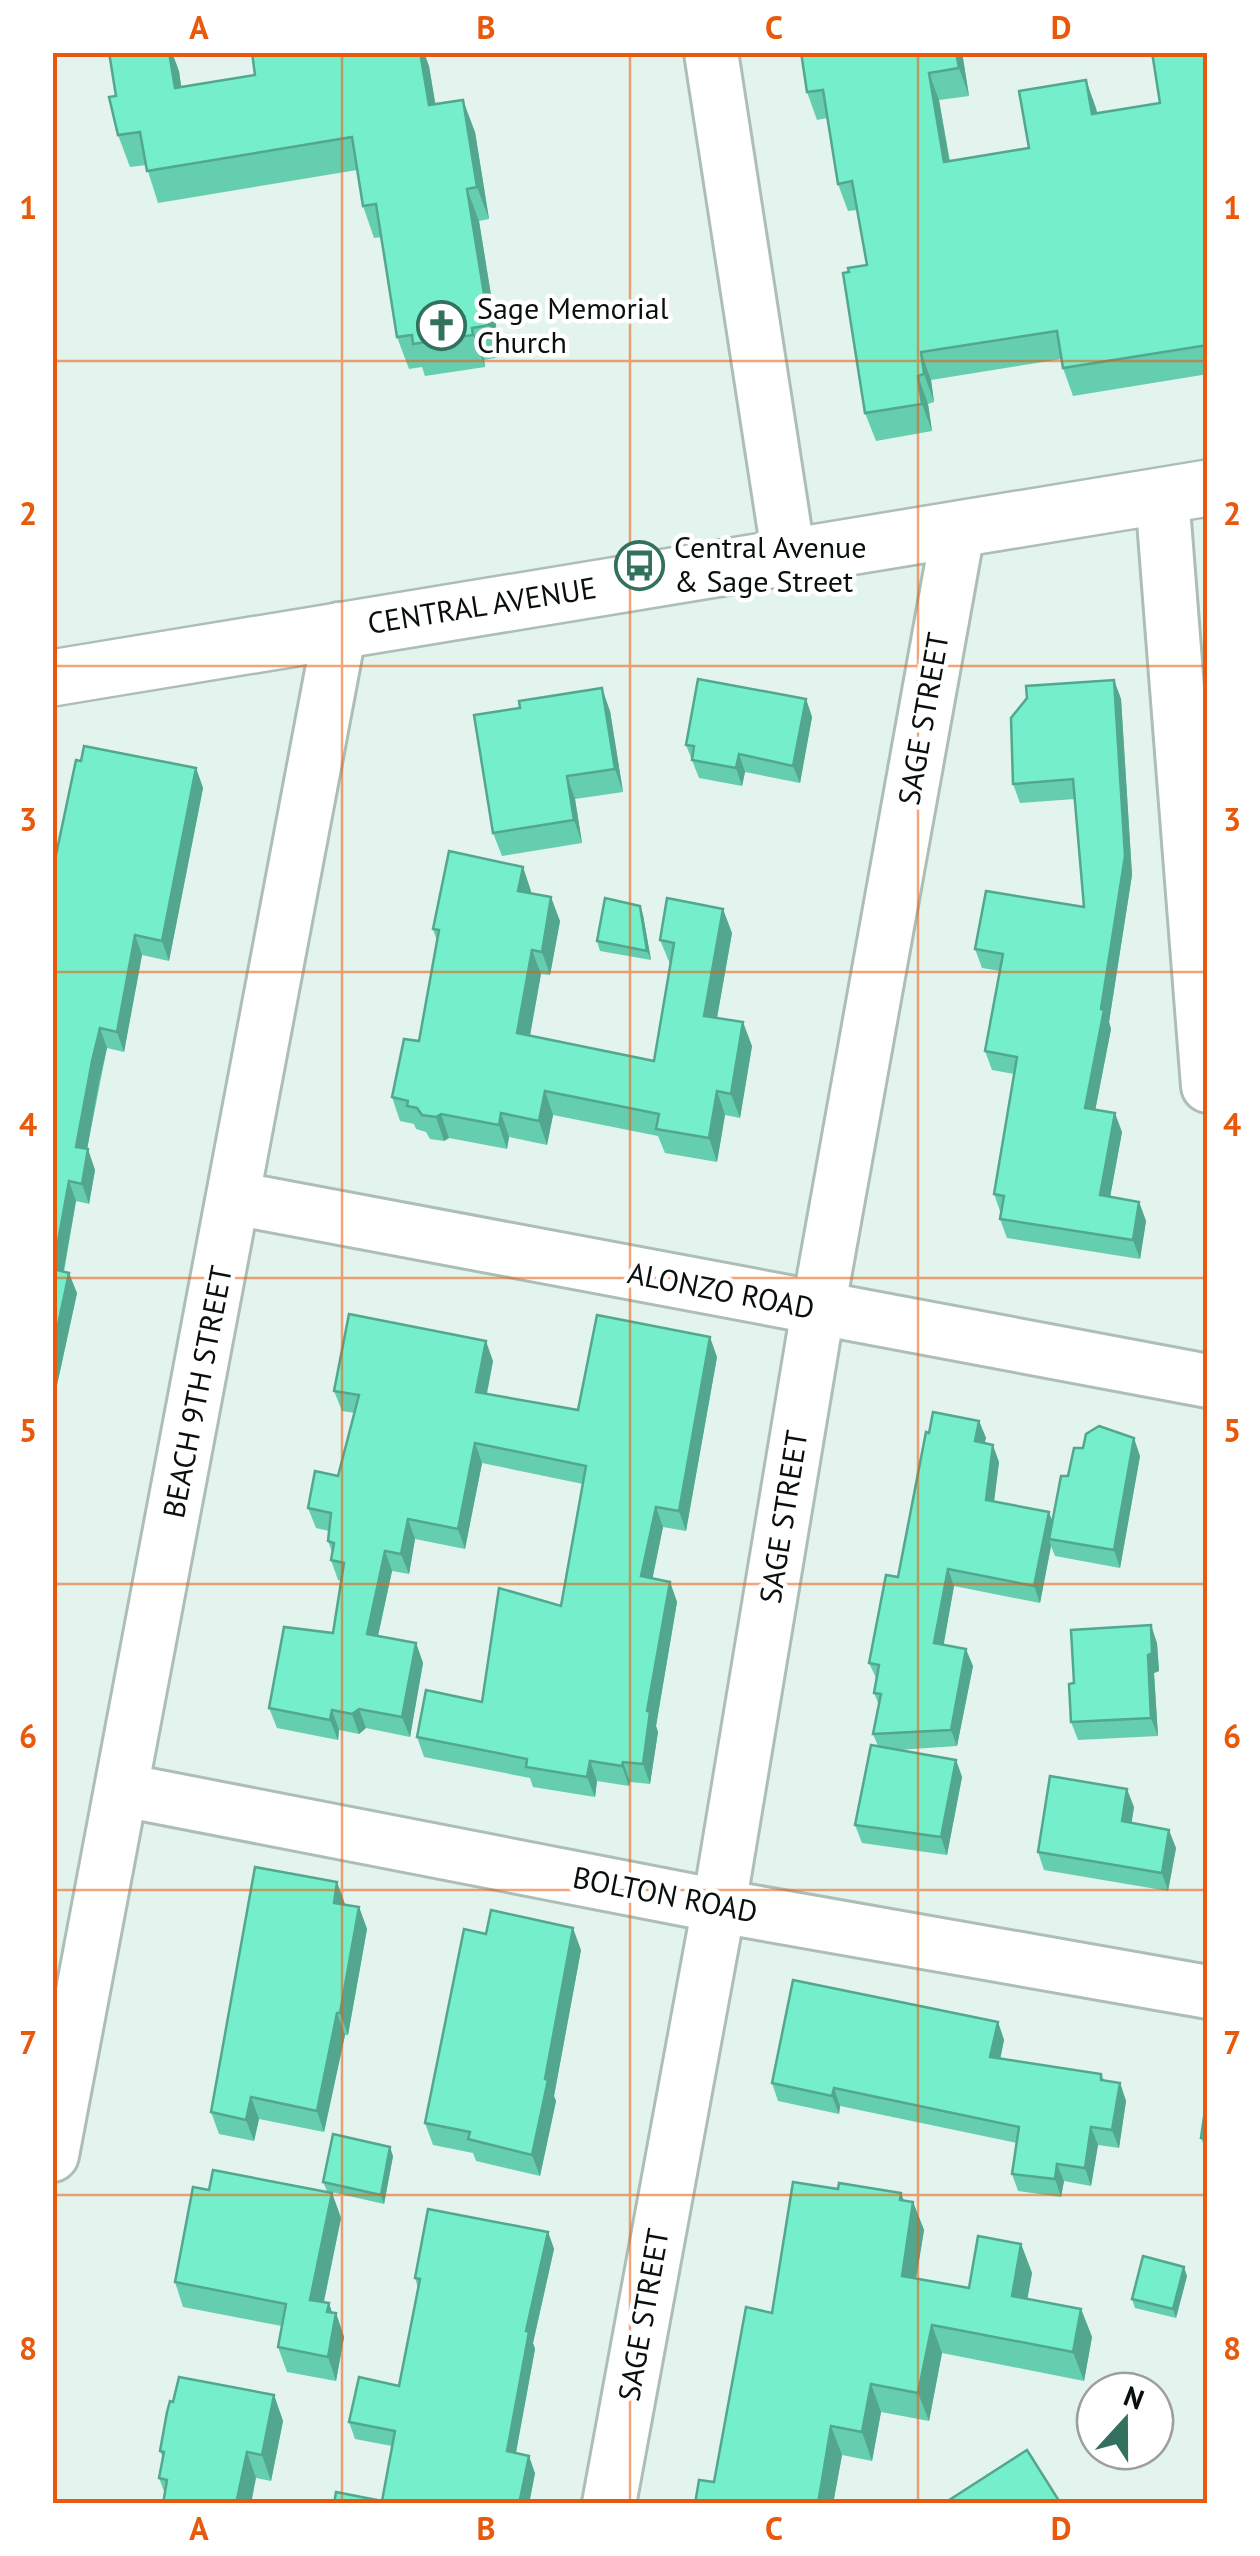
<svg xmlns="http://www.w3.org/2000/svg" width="1260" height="2556" viewBox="0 0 1260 2556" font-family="'PT Sans',sans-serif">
	<rect width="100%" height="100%" fill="#e2f4ed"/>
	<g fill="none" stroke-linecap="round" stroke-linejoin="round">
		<defs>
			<g id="minor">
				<path d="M711,52L789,558"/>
				<path d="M1162,495L1208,1086"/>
				<path d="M234,1198L1208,1381"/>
				<path d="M123,1790L719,1906L1208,1992"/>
				<path d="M52,2155L340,629"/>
				<path d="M609,2504L719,1906L818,1310L958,531"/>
			</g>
			<path id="tertiary" d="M52,678L1208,488"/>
		</defs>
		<!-- minor casing -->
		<use href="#minor" stroke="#adbdb7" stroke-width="58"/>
		<!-- tertiary casing -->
		<use href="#tertiary" stroke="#adbdb7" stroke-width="60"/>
		<!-- minor -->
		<use href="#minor" stroke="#fff" stroke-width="52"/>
		<!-- tertiary -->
		<use href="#tertiary" stroke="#fff" stroke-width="55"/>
	</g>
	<!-- wall -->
	<g fill="#65ceaf">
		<path d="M801,52H962L969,96L939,100L950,161L1029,148L1096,108L1097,113L1160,103L1208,52V374L1073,396L1063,368L1062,359L931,380L934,402L928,404L932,431L876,441L865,413L849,272L867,265L857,210L848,211L838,184L827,118L817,120L807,92Z"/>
		<path d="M429,66L435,104L475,132L489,219L479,221L501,357L484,360L485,367L425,376L422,367L409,369L397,337L381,237L374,238L363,206L357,170L158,203L146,165L130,167L118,135L116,96L179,71L181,87Z"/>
		<path d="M1114,680L1121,699L1132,875L1109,1022L1111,1029L1095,1110L1122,1132L1110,1197L1139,1202L1146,1221L1140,1259L1007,1238L1000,1219L1001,1214L994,1194L1014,1074L992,1070L985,1051L1000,971L982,968L975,949L1084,907L1075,799L1020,803L1013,784Z"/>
		<path d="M806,699L812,717L800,783L745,772L742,786L699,778L686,745Z"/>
		<path d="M610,711L623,792L575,799L582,843L502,856L493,833Z"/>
		<path d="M81,761L196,768L203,788L169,961L142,955L124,1052L107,1048L87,1149L95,1170L89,1204L76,1201L64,1272L77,1293L52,1408Z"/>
		<path d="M523,867L531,893L560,921L550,975L541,974L530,1036L654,1061L670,964L660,940L732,933L717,1018L752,1046L740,1118L725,1115L717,1162L665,1153L658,1136L553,1115L547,1145L509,1137L507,1149L449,1138L444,1141L430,1139L426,1132L416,1129L414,1124L400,1121L392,1097L419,1041L437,941L433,929Z"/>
		<path d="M643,915L651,960L600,951L597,941Z"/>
		<path d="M717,1357L686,1531L663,1527L652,1578L670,1582L677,1602L656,1726L658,1732L650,1784L630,1782L629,1786L597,1781L595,1797L533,1787L530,1778L424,1757L417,1737L482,1702L561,1606L583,1484L482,1463L465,1549L415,1539L409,1574L392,1571L378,1636L416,1643L423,1663L410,1737L366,1728L359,1734L339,1730L338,1740L277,1728L269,1708L333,1633L341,1581L338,1580L331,1560L332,1552L328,1541L329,1531L316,1528L308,1508L338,1476L355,1413L342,1411L334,1391L493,1361L487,1394L578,1410Z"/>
		<path d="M979,1421L986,1438L984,1443L999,1462L994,1502L1049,1512L1052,1521L1068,1476L1140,1456L1120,1568L1055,1556L1051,1546L1040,1603L954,1586L943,1645L973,1666L957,1746L898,1750L956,1760L962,1777L947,1855L862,1843L855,1825L878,1746L873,1734L879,1705L874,1693L877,1680L869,1663L898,1577L929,1433Z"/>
		<path d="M1157,1643L1159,1671L1154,1673L1158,1736L1078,1740L1071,1722Z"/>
		<path d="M1134,1807L1131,1823L1176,1848L1168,1891L1044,1870L1038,1852Z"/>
		<path d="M345,1905L359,1907L367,1929L348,2035H345L324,2132L259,2119L254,2141L219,2134L211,2112Z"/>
		<path d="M581,1950L554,2096L556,2101L540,2176L476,2161L473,2153L433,2145L425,2123Z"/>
		<path d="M998,2022L1004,2040L1000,2059L1101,2074L1104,2080L1120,2083L1126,2101L1119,2148L1098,2145L1091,2186L1064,2181L1061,2197L1018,2191L1012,2174L1017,2143L840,2106L839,2114L778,2101L772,2083Z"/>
		<path d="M1208,2089V2155L1201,2138Z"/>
		<path d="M393,2156L384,2204L327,2191L323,2182Z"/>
		<path d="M332,2193L341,2218L324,2302L329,2303L332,2313H336L344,2337L336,2381L287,2372L278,2347L282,2326L183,2307L175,2282Z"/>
		<path d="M904,2201L913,2202L924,2230L916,2278L969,2288L1021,2244L1032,2273L1027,2299L1081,2309L1092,2337L1084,2381L942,2353L929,2421L881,2412L872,2461L842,2455L833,2504H695L714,2482L772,2313Z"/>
		<path d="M548,2232L554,2249L533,2343L535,2349L516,2453L535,2473L529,2504H334L382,2501L392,2446L355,2439L349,2422L399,2386L418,2288L415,2278Z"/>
		<path d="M1187,2276L1176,2318L1135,2308L1132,2299Z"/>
		<path d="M274,2395L283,2421L271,2481L256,2478L165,2494L159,2478L163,2458L160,2451Z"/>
	</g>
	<!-- shaded-wall -->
	<g fill="#52a78e">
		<path d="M169,52H172L179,71L186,120L175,88Z"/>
		<path d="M420,52H424L429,66L441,137L429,105Z"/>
		<path d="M956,52H962L969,96L959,68Z"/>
		<path d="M929,73L939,100L954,189L944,162Z"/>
		<path d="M1086,80L1096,108L1102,142L1092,114Z"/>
		<path d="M463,100L475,132L489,219L477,187Z"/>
		<path d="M467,189L479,221L501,357L489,325Z"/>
		<path d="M472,328L484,360L485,367L473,335Z"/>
		<path d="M921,352L931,380L934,402L924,374Z"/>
		<path d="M918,376L928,404L932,431L922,404Z"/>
		<path d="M1114,680L1121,699L1132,875L1109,1022L1111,1029L1092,1127L1085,1108L1101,1009Z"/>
		<path d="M602,688L610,711L623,792L615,769Z"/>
		<path d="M806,699L812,717L800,783L793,766Z"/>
		<path d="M739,754L745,772L742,786L736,768Z"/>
		<path d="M196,768L203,788L169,961L162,941Z"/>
		<path d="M567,776L575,799L582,843L574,820Z"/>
		<path d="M523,867L531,891L527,914L518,891Z"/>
		<path d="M551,897L560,921L550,975L542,952Z"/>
		<path d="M640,906L643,915L651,960L647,951Z"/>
		<path d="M723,909L732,933L713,1040L704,1016Z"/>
		<path d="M135,935L142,955L124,1052L117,1032Z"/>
		<path d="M532,950L541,974L526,1057L517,1033Z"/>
		<path d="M743,1022L752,1046L740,1118L731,1094Z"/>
		<path d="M100,1028L107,1048L99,1082L84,1167L76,1147L92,1061Z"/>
		<path d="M545,1091L553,1115L547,1145L539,1121Z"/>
		<path d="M717,1091L725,1115L717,1162L709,1138Z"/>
		<path d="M501,1113L509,1137L507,1149L499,1125Z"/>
		<path d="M1115,1113L1122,1132L1107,1214L1100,1195Z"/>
		<path d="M441,1114L449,1138L444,1141L436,1117Z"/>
		<path d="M88,1149L95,1170L89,1204L82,1184Z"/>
		<path d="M69,1181L76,1201L60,1290L53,1269Z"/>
		<path d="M1139,1202L1146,1221L1140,1259L1133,1240Z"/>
		<path d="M69,1273L77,1293L52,1408V1353Z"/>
		<path d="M710,1337L717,1357L686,1531L679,1511Z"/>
		<path d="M486,1341L493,1361L483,1412L476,1392Z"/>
		<path d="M979,1421L986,1438L981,1458L975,1441Z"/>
		<path d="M1134,1438L1140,1456L1120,1568L1114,1550Z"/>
		<path d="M475,1443L482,1463L465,1549L458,1529Z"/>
		<path d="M993,1445L999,1462L992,1517L986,1500Z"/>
		<path d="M656,1507L663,1527L649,1596L641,1576Z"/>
		<path d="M1049,1512L1055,1529L1049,1539L1051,1546L1040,1603L1034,1586Z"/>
		<path d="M408,1519L415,1539L409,1574L401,1554Z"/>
		<path d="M385,1551L392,1571L374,1654L367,1634Z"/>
		<path d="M948,1569L954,1586L941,1660L934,1643Z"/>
		<path d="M670,1582L677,1602L656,1726L658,1732L650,1784L643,1764L647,1711Z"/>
		<path d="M1151,1625L1157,1643L1159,1671L1154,1673L1158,1736L1151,1718L1148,1655Z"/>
		<path d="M416,1643L423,1663L410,1737L402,1717Z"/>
		<path d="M966,1649L973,1666L957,1746L951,1730Z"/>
		<path d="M359,1709L366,1728L359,1734L352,1714Z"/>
		<path d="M332,1710L339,1730L338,1740L330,1720Z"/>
		<path d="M956,1760L962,1777L947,1855L941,1837Z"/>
		<path d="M590,1761L597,1781L595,1797L587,1777Z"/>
		<path d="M623,1762L630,1782L629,1786L622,1766Z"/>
		<path d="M1127,1789L1134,1807L1129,1839L1122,1821Z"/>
		<path d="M1169,1830L1176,1848L1168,1891L1162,1873Z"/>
		<path d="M337,1882L345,1904L342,1925L334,1903Z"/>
		<path d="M359,1907L367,1929L348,2035L340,2013Z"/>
		<path d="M573,1928L581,1950L554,2096L556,2101L540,2176L532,2155Z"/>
		<path d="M337,2013L345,2035L324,2132L317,2111Z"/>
		<path d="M998,2022L1004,2040L997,2075L990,2057Z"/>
		<path d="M1120,2083L1126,2101L1119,2148L1112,2130Z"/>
		<path d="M834,2088L840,2106L839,2114L832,2096Z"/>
		<path d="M251,2097L259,2119L254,2141L246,2120Z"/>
		<path d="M1091,2127L1098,2145L1091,2186L1085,2168Z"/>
		<path d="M390,2147L393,2156L384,2204L381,2195Z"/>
		<path d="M1057,2164L1064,2181L1061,2197L1055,2179Z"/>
		<path d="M332,2193L341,2218L319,2324L310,2300Z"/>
		<path d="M901,2193L911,2219L913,2202L924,2230L912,2304L902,2276Z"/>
		<path d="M548,2232L554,2249L533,2343L535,2349L513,2468L507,2451L526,2331Z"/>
		<path d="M1021,2244L1032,2273L1023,2324L1012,2296Z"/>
		<path d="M1184,2267L1187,2276L1176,2318L1173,2309Z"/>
		<path d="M329,2303L334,2319L336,2313L344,2337L336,2381L328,2357Z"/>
		<path d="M1081,2309L1092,2337L1084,2381L1073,2352Z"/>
		<path d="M932,2325L942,2353L929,2421L918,2393Z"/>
		<path d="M871,2384L881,2412L872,2461L862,2432Z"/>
		<path d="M274,2395L283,2421L271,2481L262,2455Z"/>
		<path d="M831,2426L842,2455L833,2504H818Z"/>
		<path d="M247,2452L256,2478L251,2504H236Z"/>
		<path d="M529,2456L535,2473L529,2504H519Z"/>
	</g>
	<!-- building -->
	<g fill="#75efcb" stroke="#52a78e" stroke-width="2.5">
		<path d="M109,52H169L175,88L255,75L252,52H293V54L304,52H420L429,105L463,100L477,187L467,189L489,325L472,328L473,335L413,344L412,335L397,337L376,204L363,206L352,137L147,171L140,132L118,135L109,97L116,96Z"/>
		<path d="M801,52H956L959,68L929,73L944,162L1029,148L1019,91L1086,80L1092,114L1160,103L1152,52H1208V345L1063,368L1057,331L921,352L924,374L918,376L922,404L865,413L843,273L849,272L848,268L867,265L852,181L838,184L823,90L807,92Z"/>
		<path d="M698,679L806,699L793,766L739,754L736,768L692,760L694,746L686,745Z"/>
		<path d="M1114,680L1125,856L1101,1009L1104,1010L1085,1108L1115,1113L1100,1195L1139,1202L1133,1240L1000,1219L1004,1196L994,1194L1017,1057L985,1051L1003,954L975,949L986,891L1084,907L1073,779L1013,784L1011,718L1027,698L1026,686Z"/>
		<path d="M602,688L615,769L567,776L574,820L493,833L474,715L520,708L519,701Z"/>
		<path d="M84,746L196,768L162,941L135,935L117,1032L100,1028L92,1061L76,1147L88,1149L82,1184L69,1181L53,1269L69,1273L52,1353V874L76,760L81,761Z"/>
		<path d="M449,851L523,867L518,891L551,897L542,952L532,950L517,1033L654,1061L674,943L660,940L667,898L723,909L704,1016L743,1022L731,1094L717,1091L709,1138L656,1129L659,1114L545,1091L539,1121L501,1113L499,1125L441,1114L436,1117L422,1115L417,1108L407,1106L408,1101L392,1097L404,1039L419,1041L439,930L433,929Z"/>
		<path d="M605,898L640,906L647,951L597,941Z"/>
		<path d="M349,1314L486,1341L476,1392L578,1410L597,1315L710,1337L679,1511L656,1507L641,1576L670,1582L647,1711L650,1712L643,1764L623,1762L622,1766L590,1761L587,1777L526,1767L527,1759L417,1737L426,1690L482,1702L499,1588L561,1606L586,1466L475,1443L458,1529L408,1519L401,1554L385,1551L367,1634L416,1643L402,1717L359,1709L352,1714L332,1710L330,1720L269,1708L284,1627L333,1633L344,1563L331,1560L334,1543L328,1541L331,1513L308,1508L315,1471L338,1476L359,1395L334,1391Z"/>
		<path d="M933,1412L979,1421L975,1441L993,1445L986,1500L1049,1512L1034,1586L948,1569L934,1643L966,1649L951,1730L873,1734L881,1694L874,1693L879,1665L869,1663L886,1575L898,1577L926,1432L929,1433Z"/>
		<path d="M1099,1426L1134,1438L1114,1550L1049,1539L1061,1476H1068L1074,1448H1083L1086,1434Z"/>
		<path d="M1151,1625L1152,1653L1148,1655L1151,1718L1071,1722L1069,1684L1074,1683L1071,1630Z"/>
		<path d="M871,1745L956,1760L941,1837L855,1825Z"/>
		<path d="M1050,1776L1127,1789L1122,1821L1169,1830L1162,1873L1038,1852Z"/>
		<path d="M255,1867L337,1882L334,1903L359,1907L340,2013H337L317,2111L251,2097L246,2120L211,2112Z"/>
		<path d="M491,1910L573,1928L545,2079L548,2080L532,2155L468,2139L470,2132L425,2123L464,1929L486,1934Z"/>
		<path d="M793,1980L998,2022L990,2057L1101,2074V2080L1120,2083L1112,2130L1091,2127L1085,2168L1057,2164L1055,2179L1012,2174L1019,2127L834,2088L832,2096L772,2083Z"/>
		<path d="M1208,2089V2139L1201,2138Z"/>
		<path d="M333,2134L390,2147L381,2195L323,2182Z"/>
		<path d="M213,2170L332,2193L310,2300L329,2303L327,2312L336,2313L328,2357L278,2347L286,2304L175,2282L193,2187L209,2190Z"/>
		<path d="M793,2182L838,2189L839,2183L901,2193L900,2200L913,2202L902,2276L969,2288L978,2236L1021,2244L1012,2296L1081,2309L1073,2352L932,2325L918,2393L871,2384L862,2432L831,2426L818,2504H695L699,2480L714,2482L746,2307L772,2313Z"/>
		<path d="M428,2209L548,2232L526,2331L529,2332L507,2451L529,2456L519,2504H334L336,2492L382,2501L395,2431L349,2422L359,2377L399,2386L420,2279L415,2278Z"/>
		<path d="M1143,2256L1184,2267L1173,2309L1132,2299Z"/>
		<path d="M179,2377L274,2395L262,2455L247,2452L236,2504H163L167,2480L159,2478L164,2452L160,2451L167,2412L170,2401L173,2402Z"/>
		<path d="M1027,2450L1061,2504H943Z"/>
	</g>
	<!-- grid -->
	<path fill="none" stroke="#e8590c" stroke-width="2.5" stroke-opacity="0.55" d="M342,52V2504M630,52V2504M918,52V2504M52,361H1208M52,666H1208M52,972H1208M52,1278H1208M52,1584H1208M52,1890H1208M52,2195H1208"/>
	<!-- icons -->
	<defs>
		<symbol id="church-ring" viewBox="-11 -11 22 22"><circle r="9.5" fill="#fff" stroke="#32715e" stroke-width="1.5"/><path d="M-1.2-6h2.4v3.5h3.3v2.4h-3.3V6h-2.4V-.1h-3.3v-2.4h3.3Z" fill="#32715e"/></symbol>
		<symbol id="bus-ring" viewBox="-11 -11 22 22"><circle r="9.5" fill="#fff" stroke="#32715e" stroke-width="1.5"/><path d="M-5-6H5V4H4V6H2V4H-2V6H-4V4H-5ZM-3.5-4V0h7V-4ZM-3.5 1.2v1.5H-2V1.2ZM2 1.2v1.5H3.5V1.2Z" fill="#32715e"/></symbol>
	</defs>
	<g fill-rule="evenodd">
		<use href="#church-ring" x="414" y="298" width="55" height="55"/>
		<use href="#bus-ring" x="612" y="538" width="55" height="55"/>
	</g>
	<g text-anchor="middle" stroke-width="9" stroke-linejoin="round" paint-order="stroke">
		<!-- poi labels -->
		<g font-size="30" fill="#090f0d" stroke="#fff" text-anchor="start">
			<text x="477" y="319">Sage Memorial<tspan x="477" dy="34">Church</tspan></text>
			<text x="674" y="558">Central Avenue<tspan x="674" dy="34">&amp; Sage Street</tspan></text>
		</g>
		<!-- street labels -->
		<g font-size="30" fill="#090f0d" stroke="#fff">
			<text transform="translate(482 606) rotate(-9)" y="10">CENTRAL AVENUE</text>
			<text transform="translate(924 719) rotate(-80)" y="10">SAGE STREET</text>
			<text transform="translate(721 1291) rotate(11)" y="10">ALONZO ROAD</text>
			<text transform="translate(198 1392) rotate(-79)" y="10">BEACH 9TH STREET</text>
			<text transform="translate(784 1517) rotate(-81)" y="10">SAGE STREET</text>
			<text transform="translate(665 1895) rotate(11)" y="10">BOLTON ROAD</text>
			<text transform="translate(644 2315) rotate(-80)" y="10">SAGE STREET</text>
		</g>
	</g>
	<!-- border -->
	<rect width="1260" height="2556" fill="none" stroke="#ffffff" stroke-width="110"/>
	<!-- north arrow -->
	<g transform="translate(1125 2421) rotate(21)"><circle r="48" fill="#ffffff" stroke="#9d9f9e" stroke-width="2.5"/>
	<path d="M0-8L18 38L0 25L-18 38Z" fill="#32715e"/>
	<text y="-15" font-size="28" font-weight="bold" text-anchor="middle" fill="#090f0d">N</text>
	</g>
	<rect x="55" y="55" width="1150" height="2446" fill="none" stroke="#e8590c" stroke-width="4"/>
	<g font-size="32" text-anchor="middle" font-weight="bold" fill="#e8590c">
		<text x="199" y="39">A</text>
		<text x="486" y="39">B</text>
		<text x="774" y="39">C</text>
		<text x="1061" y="39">D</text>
		<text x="28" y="219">1</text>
		<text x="1232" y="219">1</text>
		<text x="28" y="525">2</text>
		<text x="1232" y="525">2</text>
		<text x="28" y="831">3</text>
		<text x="1232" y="831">3</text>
		<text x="28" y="1136">4</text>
		<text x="1232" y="1136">4</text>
		<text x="28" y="1442">5</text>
		<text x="1232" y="1442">5</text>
		<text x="28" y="1748">6</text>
		<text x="1232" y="1748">6</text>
		<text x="28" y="2054">7</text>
		<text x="1232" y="2054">7</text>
		<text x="28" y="2360">8</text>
		<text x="1232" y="2360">8</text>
		<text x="199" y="2540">A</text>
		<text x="486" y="2540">B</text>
		<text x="774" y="2540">C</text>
		<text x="1061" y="2540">D</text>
	</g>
</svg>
